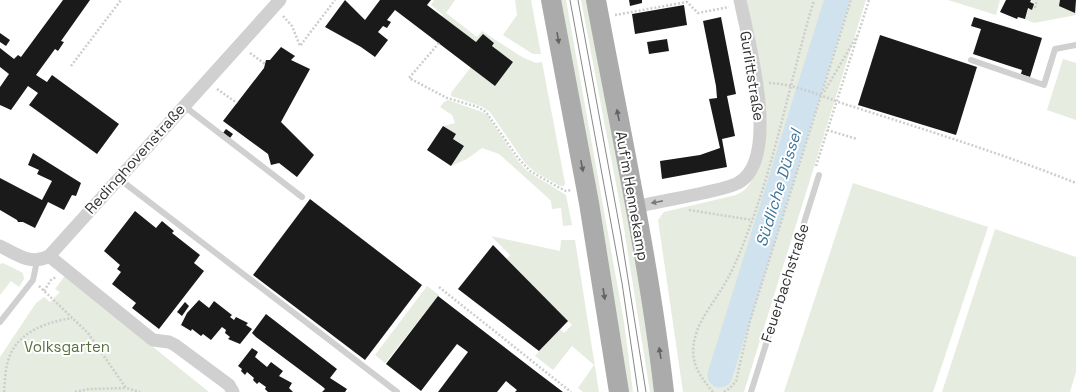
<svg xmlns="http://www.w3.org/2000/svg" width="1076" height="392" viewBox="0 0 1076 392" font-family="'Space Grotesk',sans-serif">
	<rect width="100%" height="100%" fill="#fff"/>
	<!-- green -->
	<g fill="#e6ecdf">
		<path d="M434,0H455L446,13L477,37L482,31L522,57L536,63L542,62L565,183L564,186H560L535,172L525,163L490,112L481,106L451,96V93L471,67L495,86L513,62L492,46L494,43L483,34L476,42L442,17L443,15L431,5Z"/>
		<path d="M515,0H531L541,54H533L503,35L517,15Z"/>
		<path d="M559,0H566L624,322L633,392H627Z"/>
		<path d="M581,0H590L621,167L657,392H650L621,210Z"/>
		<path d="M747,0H866L744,392H683L658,220L664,212L736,195C750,189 752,180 756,167Z"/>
		<path d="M948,0H1000L996,15Z"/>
		<path d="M1032,0H1076V15L1034,23L1025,19Z"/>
		<path d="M1063,59L1076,63V120L1047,110Z"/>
		<path d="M448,100L482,112L487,115L518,161L527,171L566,195L572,225L563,226L561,208L552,209L551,201L547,197L499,154L482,148L467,159L451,166L464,146L453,139L456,134L443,126L455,123L452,115L440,107L444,102Z"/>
		<path d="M853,183L988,227L933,392H784Z"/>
		<path d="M995,229L1076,257V372L1070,392H942Z"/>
		<path d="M491,236L560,251L561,240H575L599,392H583L578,388L594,365L572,346L553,370L535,356L560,329L564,333L572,325L507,259L510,255Z"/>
		<path d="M3,263L23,273L24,279L19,287L11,281L0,295V264Z"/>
		<path d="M64,277H66L209,392H0V357L36,303L44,297L50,302L60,292L55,289Z"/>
		<path d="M427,286L439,295L385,363L375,355Z"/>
	</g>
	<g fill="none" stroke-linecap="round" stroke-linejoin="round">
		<!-- river -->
		<path stroke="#cfe2ee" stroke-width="25" d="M720,375L837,0"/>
	</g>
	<!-- building -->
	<g fill="#1a1a1a">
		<path d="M63,0H90L61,41L64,42L58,51L55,49L36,75L47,82L52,75L119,124L97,154L29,105L38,93L28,86L11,110L0,105V87L9,74L0,67V48L14,59L18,55L21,57Z"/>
		<path d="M345,0L365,20L380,0H431L427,5L476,42L483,34L494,43L492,46L513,62L495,86L395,10L387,20L391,22L387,28L383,26L378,32L388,40L375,57L361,47L325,27Z"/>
		<path d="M629,0H642V3L630,6Z"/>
		<path d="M1006,0H1031L1030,2L1034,4L1032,10L1028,8L1025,19L1018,17L1017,19L1000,12Z"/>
		<path d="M1060,0H1076L1075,13L1059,6Z"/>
		<path d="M684,5L687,25L635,34L632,14Z"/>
		<path d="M721,17L736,94L727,96L735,136L722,139L727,167L662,179L660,161L700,155L720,148L709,99L717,98L716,86L703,21Z"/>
		<path d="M974,17L1042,38L1030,77L1021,74L1022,70L973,54L981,29L971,26Z"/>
		<path d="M0,33L10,40L6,46L0,42Z"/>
		<path d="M880,35L977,67L956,135L858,105Z"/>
		<path d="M667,39L669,51L649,54L647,42Z"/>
		<path d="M281,47L295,56L291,60L310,69L281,122L314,155L297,177L279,163L271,165L268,154L223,121L264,68L266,60H270Z"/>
		<path d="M443,126L456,134L453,139L464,146L451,166L427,150Z"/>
		<path d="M226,129L233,134L230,138L223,133Z"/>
		<path d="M33,153L81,183L76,196L72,195L64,210L48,202L35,228L23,222H18L17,220L0,210V178L42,200L52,181L37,174L39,170L28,165Z"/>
		<path d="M310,199L422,285L365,360L253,275Z"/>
		<path d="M135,211L156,228L162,221L174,231L172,233L200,255L194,263L204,271L159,329L132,308L136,303L112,284L121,272L117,269L120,265L104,251Z"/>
		<path d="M493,245L568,321L539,351L458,289Z"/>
		<path d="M438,296L534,370L563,392H515L517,390L506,381L497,392H438L468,352L457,344L421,391L386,364Z"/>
		<path d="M199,300L209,308L214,301L232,315L230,317L234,320L236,317L248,323L246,325L252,329L240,344L228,339L230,337L225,333L226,330L222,327L211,340L203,334L201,336L192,329L191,331L181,325L187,313Z"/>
		<path d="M185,302L189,306L182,316L177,312Z"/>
		<path d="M266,314L337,369L330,378L347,389L345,392H322L325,389L323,387L256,337L252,333Z"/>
		<path d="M252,348L258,352L255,357L267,367L271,362L283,371L279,376L292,383L289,388L293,392H268L265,389L266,387L259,382L257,384L253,380L254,378L247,372L245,375L241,371L242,369L238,366Z"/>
	</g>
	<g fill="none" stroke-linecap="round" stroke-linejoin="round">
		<!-- path -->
		<g stroke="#cdcdcd" stroke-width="2.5" stroke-dasharray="2 2" stroke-linecap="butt">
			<path d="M1035,8L1037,0"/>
			<path d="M615,15L687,2L698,13L729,7"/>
			<path d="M283,16L292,26L300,46L335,0"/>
			<path d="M439,43L409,78L447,98L478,107L486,112L518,158L530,171L556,186L566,191L571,190"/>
			<path d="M250,53L265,64"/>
			<path d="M71,66L121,0"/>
			<path d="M769,83C799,84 826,99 854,107C929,131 1003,154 1076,183"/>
			<path d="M217,89L237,103"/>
			<path d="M824,92L857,36"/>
			<path d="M827,130L857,139"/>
			<path d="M816,166L869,0"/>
			<path d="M689,210L752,220"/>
			<path d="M39,286L88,333L126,388L140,392"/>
			<path d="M439,287L571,392"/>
			<path d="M44,291L51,280L56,277"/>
			<path d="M4,392C5,381 5,369 9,358C18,331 48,322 72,318"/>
			<path d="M75,392L89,389L126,388"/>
			<path d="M713,392C698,374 688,360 696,334C701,317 715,301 724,285C736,265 744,242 752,221C778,149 792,73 814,0"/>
			<path d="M724,392L730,388L736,381L750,321L851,0"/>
		</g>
		<!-- service -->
		<g stroke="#d0d0d0" stroke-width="6">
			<path d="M971,60L1044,85L1055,49L1076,45"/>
			<path d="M184,106L302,197"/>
			<path d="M118,178L397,392"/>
			<path d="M0,322L33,280L37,261"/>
			<path d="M751,392L819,175"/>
		</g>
		<!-- minor -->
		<g stroke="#d0d0d0" stroke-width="13">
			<path d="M635,207C657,202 680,198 703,193C715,190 728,188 738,183C782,159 748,39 740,0"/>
			<path d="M0,246C16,254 31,266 49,256L280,0"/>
			<path d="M49,256L153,340L169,342L175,345L229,385L233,392"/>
		</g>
		<!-- primary -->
		<g stroke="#ababab" stroke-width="20">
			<path d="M551,0L589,203L619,392"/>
			<path d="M596,0C620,130 649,260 664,392"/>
		</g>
		<!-- tram -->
		<g stroke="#888" stroke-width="1">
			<path d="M570,0L622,283L638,392"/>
			<path d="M578,0L621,235L646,392"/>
		</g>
	</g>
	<!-- one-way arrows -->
	<defs><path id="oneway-solid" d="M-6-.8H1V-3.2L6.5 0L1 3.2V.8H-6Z"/></defs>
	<g fill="#636363">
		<use href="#oneway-solid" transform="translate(558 38) rotate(80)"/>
		<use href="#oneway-solid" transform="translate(618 115) rotate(-101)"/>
		<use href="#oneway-solid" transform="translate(582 166) rotate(79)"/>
		<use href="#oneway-solid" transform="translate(604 294) rotate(81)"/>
		<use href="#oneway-solid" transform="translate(660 353) rotate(-99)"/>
	</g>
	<use fill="#7a7a7a" href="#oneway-solid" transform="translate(657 202) rotate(169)"/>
	<g text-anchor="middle" stroke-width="4" stroke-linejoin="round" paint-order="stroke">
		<!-- street labels -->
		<g font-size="15" fill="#333" stroke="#fff">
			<text transform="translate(752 76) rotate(81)" y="5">Gurlittstraße</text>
			<text transform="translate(135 159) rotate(-48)" y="5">Redinghovenstraße</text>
			<text transform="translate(632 196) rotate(80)" y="5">Auf'm Hennekamp</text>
			<text transform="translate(785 283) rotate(-72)" y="5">Feuerbachstraße</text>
		</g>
		<!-- park labels -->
		<g font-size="15" fill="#56703f" stroke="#fff">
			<text x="67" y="352">Volksgarten</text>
		</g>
		<!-- water labels -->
		<g font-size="16" font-style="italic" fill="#3f7597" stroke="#fff">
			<text transform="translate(778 188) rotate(-73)" y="6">Südliche Düssel</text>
		</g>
	</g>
</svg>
